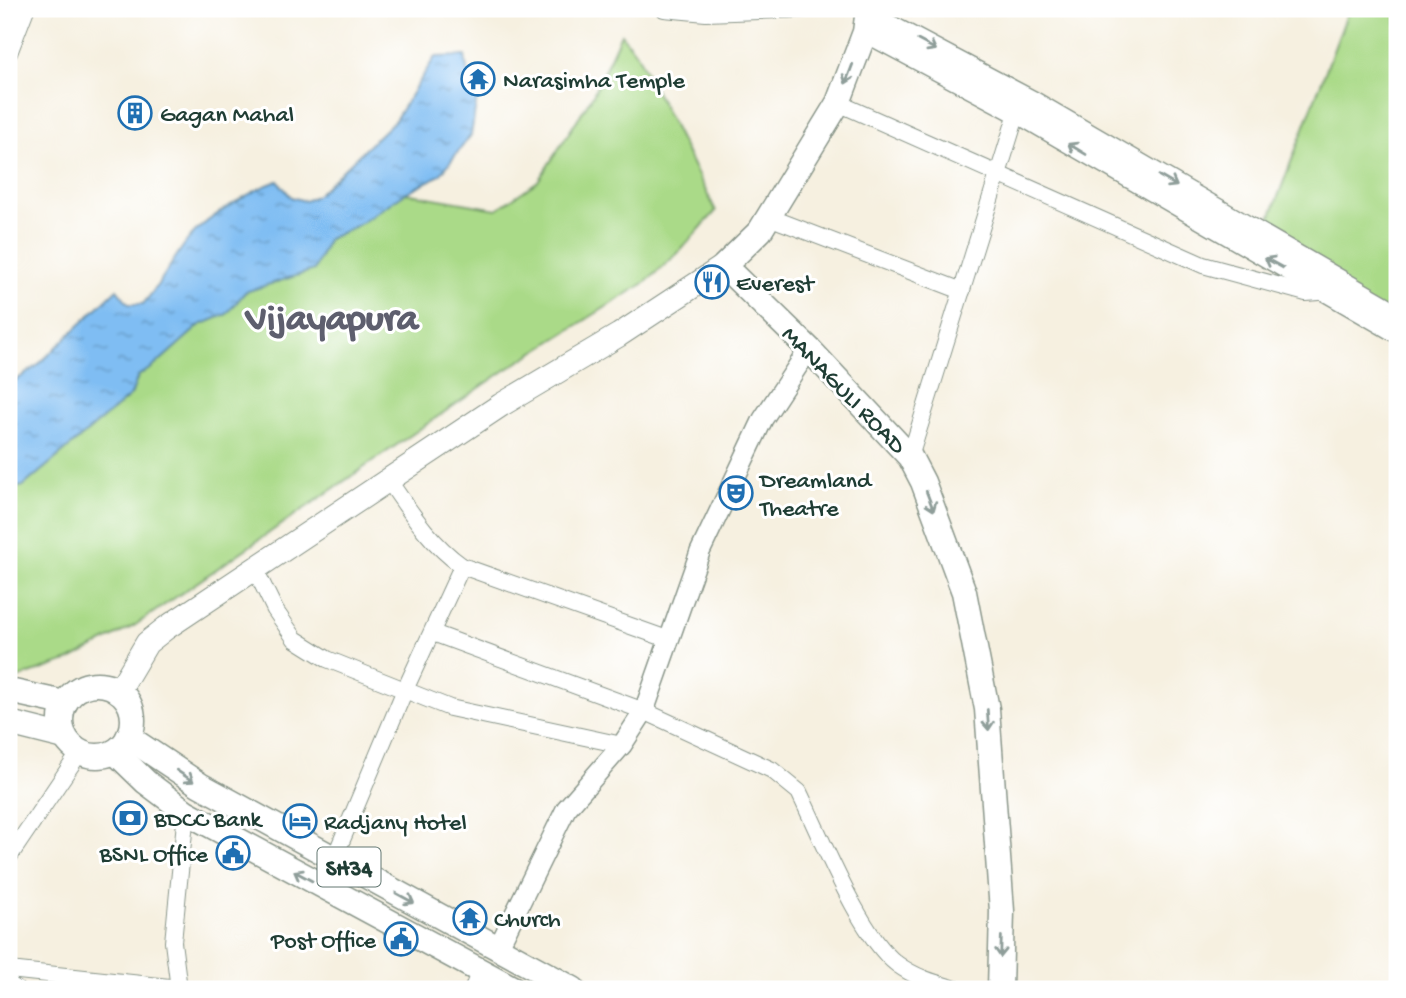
<svg xmlns="http://www.w3.org/2000/svg" width="1406" height="998" viewBox="0 0 1406 998" font-family="'Gochi Hand',sans-serif">
	<defs>
		<pattern id="water-ripples" width="26" height="14" patternUnits="userSpaceOnUse" patternTransform="scale(1.75)"><rect width="26" height="14" fill="#7fbdf3"/><path d="M2 4q2-2 4 0t4 0M15 11q2-2 4 0t4 0" fill="none" stroke="#679bc6"/></pattern>
	</defs>
	<rect width="100%" height="100%" fill="#fff"/>
	<filter id="ink" filterUnits="userSpaceOnUse"><feTurbulence type="fractalNoise" baseFrequency=".0143" numOctaves="2"/><feDisplacementMap in="SourceGraphic" scale="14" xChannelSelector="R" yChannelSelector="G"/><feConvolveMatrix kernelMatrix="1 2 1 2 8 2 1 2 1" color-interpolation-filters="sRGB"/></filter>
	<filter id="wash" filterUnits="userSpaceOnUse"><feTurbulence type="fractalNoise" baseFrequency=".00686" numOctaves="4" result="noise"/><feDisplacementMap in="SourceGraphic" scale="28" xChannelSelector="R" yChannelSelector="G"/><feGaussianBlur stdDeviation="1.57" result="paint"/><feColorMatrix in="noise" values="0 0 0 0 0 0 0 0 0 0 0 0 0 0 0 0 0 1.4 0 .05"/><feComposite in="paint" operator="in"/></filter>
	<g filter="url(#wash)">
		<rect width="100%" height="100%" fill="#f6f0e0"/>
		<!-- green -->
		<g fill="#aada88" stroke="#648c5e" stroke-width="2">
			<path d="M1349,9H1397V326L1265,231Z"/>
			<path d="M621,34L637,54L716,211L677,254L646,282L504,371L134,626L70,660L9,681V489L23,486L131,395L138,376L153,367L200,325L227,314L245,292L314,270L328,239L358,225L405,193L497,209L538,181L593,95Z"/>
		</g>
		<!-- water -->
		<path fill="url(#water-ripples)" stroke="#4f7d94" stroke-width="2" d="M465,56L467,70L478,92L471,135L440,175L405,193L358,225L328,239L314,270L245,292L227,314L200,325L153,367L138,376L131,395L23,486L9,489V385L37,366L117,289L129,304H143C161,284 171,262 187,241C201,221 255,188 278,181L291,197L305,201L316,196L395,120L435,57Z"/>
	</g>
	<g filter="url(#ink)">
		<g fill="none" stroke-linecap="round" stroke-linejoin="round">
			<defs>
				<g id="minor">
					<path d="M664,9L706,13L807,9"/>
					<path d="M9,53L26,9"/>
					<path d="M838,103L1203,265L1306,293L1331,291"/>
					<path d="M769,217L962,291"/>
					<path d="M910,457L1017,113"/>
					<path d="M389,481C411,513 430,543 462,566L670,640"/>
					<path d="M255,569L275,610L295,639L327,659L450,708L622,745"/>
					<path d="M433,633L644,711L772,770L799,792C821,837 860,936 897,964C916,978 935,983 956,989"/>
					<path d="M9,857L80,752"/>
					<path d="M334,859L404,692L462,566"/>
					<path d="M9,970L179,988"/>
					<path d="M9,984L16,989"/>
					<path d="M179,989L173,942L186,812"/>
					<path d="M473,989L479,972"/>
				</g>
				<g id="tertiary">
					<path d="M867,13L1033,101L1397,313"/>
					<path d="M865,32L1017,113L1397,333"/>
					<path d="M498,948L566,809L622,745L644,711L700,552L763,419L809,349"/>
				</g>
				<path id="secondary" d="M118,692L147,643L166,628L501,405L619,335L724,266"/>
				<g id="primary">
					<path d="M868,9L865,32L838,103L760,231L724,266L809,349L910,457L923,482L964,592L987,709L1002,911L1000,989"/>
					<circle cx="97" cy="720" r="36"/>
					<path d="M9,691L64,703"/>
					<path d="M9,723L65,737"/>
					<path d="M128,737L200,785L573,989"/>
					<path d="M115,752L146,782L186,812L514,989"/>
				</g>
			</defs>
			<!-- minor casing -->
			<use href="#minor" stroke="#8a968a" stroke-width="18"/>
			<!-- tertiary casing -->
			<use href="#tertiary" stroke="#8a968a" stroke-width="22"/>
			<!-- secondary casing -->
			<use href="#secondary" stroke="#8a968a" stroke-width="25"/>
			<!-- primary casing -->
			<use href="#primary" stroke="#8a968a" stroke-width="27"/>
			<!-- minor -->
			<use href="#minor" stroke="#fff" stroke-width="16"/>
			<!-- tertiary -->
			<use href="#tertiary" stroke="#fff" stroke-width="19"/>
			<!-- secondary -->
			<use href="#secondary" stroke="#fff" stroke-width="23"/>
			<!-- primary -->
			<use href="#primary" stroke="#fff" stroke-width="24"/>
		</g>
		<!-- one-way arrows -->
		<defs><path id="oneway-shaft" d="M-6 0H5M1.5-3L5.5 0L1.5 3" fill="none" stroke-width="1.6" stroke-linecap="round" stroke-linejoin="round" transform="scale(1.75)"/></defs>
		<g stroke="#8f9e9a">
			<use href="#oneway-shaft" transform="translate(927 45) rotate(28)"/>
			<use href="#oneway-shaft" transform="translate(849 74) rotate(111)"/>
			<use href="#oneway-shaft" transform="translate(1077 149) rotate(-149)"/>
			<use href="#oneway-shaft" transform="translate(1168 181) rotate(30)"/>
			<use href="#oneway-shaft" transform="translate(1274 263) rotate(-151)"/>
			<use href="#oneway-shaft" transform="translate(930 501) rotate(69)"/>
			<use href="#oneway-shaft" transform="translate(988 720) rotate(86)"/>
			<use href="#oneway-shaft" transform="translate(185 776) rotate(34)"/>
			<use href="#oneway-shaft" transform="translate(303 876) rotate(-151)"/>
			<use href="#oneway-shaft" transform="translate(405 898) rotate(29)"/>
			<use href="#oneway-shaft" transform="translate(1001 947) rotate(92)"/>
		</g>
	</g>
	<!-- icons -->
	<defs>
		<symbol id="temple-ring" viewBox="-11 -11 22 22"><circle r="9.5" fill="#fff" stroke="#1f6fb2" stroke-width="1.5"/><path d="M0-6L5-2H3V0L6.5 2.5H4V6H1.5V3h-3V6H-4V2.5H-6.5L-3 0V-2H-5Z" fill="#1f6fb2"/></symbol>
		<symbol id="building-ring" viewBox="-11 -11 22 22"><circle r="9.5" fill="#fff" stroke="#1f6fb2" stroke-width="1.5"/><path d="M-4-6H4V6H1V3H-1V6H-4ZM-2.5-4.3h1.7v1.8h-1.7ZM.8-4.3h1.7v1.8H.8ZM-2.5-1h1.7V.8h-1.7ZM.8-1h1.7V.8H.8Z" fill="#1f6fb2"/></symbol>
		<symbol id="restaurant-ring" viewBox="-11 -11 22 22"><circle r="9.5" fill="#fff" stroke="#1f6fb2" stroke-width="1.5"/><path d="M-5-6h1v4h1v-4h1v4h1v-4h1v5L-1.5 .5V6h-2V.5L-5-1ZM5-6V6H3V1.5H1.5Q1.5-4 5-6Z" fill="#1f6fb2"/></symbol>
		<symbol id="theatre-ring" viewBox="-11 -11 22 22"><circle r="9.5" fill="#fff" stroke="#1f6fb2" stroke-width="1.5"/><path d="M-5-5.5Q0-4 5-5.5V0Q5 5 0 6Q-5 5-5 0ZM-3.3-2.5H-1v1.5H-3.3ZM1-2.5H3.3v1.5H1ZM-2.8 1Q0 5.5 2.8 1Z" fill="#1f6fb2"/></symbol>
		<symbol id="bank-ring" viewBox="-11 -11 22 22"><circle r="9.5" fill="#fff" stroke="#1f6fb2" stroke-width="1.5"/><path d="M-6-4H6V4H-6ZM0-2.3a2.3 2.3 0 1 0 0 4.6a2.3 2.3 0 1 0 0-4.6Z" fill="#1f6fb2"/></symbol>
		<symbol id="hotel-ring" viewBox="-11 -11 22 22"><circle r="9.5" fill="#fff" stroke="#1f6fb2" stroke-width="1.5"/><path d="M-6-4.5h1.5V1H6V5H4.5V3h-9V5H-6ZM-4 0a1.8 1.8 0 1 1 3.6 0ZM.5 0V-2.5h3Q6-2.5 6 0Z" fill="#1f6fb2"/></symbol>
		<symbol id="civic-ring" viewBox="-11 -11 22 22"><circle r="9.5" fill="#fff" stroke="#1f6fb2" stroke-width="1.5"/><path d="M-.6-6.5H3V-4.5H.6V-3L4-1V1h2V6H-6V1h2V-1L-.6-3ZM-1.2 2.5V6h2.4V2.5Z" fill="#1f6fb2"/></symbol>
	</defs>
	<g fill-rule="evenodd">
		<use href="#temple-ring" x="459" y="60" width="38" height="38"/>
		<use href="#building-ring" x="116" y="94" width="38" height="38"/>
		<use href="#restaurant-ring" x="693" y="263" width="38" height="38"/>
		<use href="#theatre-ring" x="717" y="474" width="38" height="38"/>
		<use href="#bank-ring" x="111" y="799" width="38" height="38"/>
		<use href="#hotel-ring" x="281" y="802" width="38" height="38"/>
		<use href="#civic-ring" x="214" y="834" width="38" height="38"/>
		<use href="#temple-ring" x="451" y="899" width="38" height="38"/>
		<use href="#civic-ring" x="382" y="920" width="38" height="38"/>
	</g>
	<g text-anchor="middle" stroke-width="6" stroke-linejoin="round" paint-order="stroke">
		<!-- shield labels -->
		<rect fill="#fff" stroke="#627771" stroke-width="2" x="317.5" y="847.5" width="63" height="39" rx="5"/>
		<g font-size="23" font-weight="bold" fill="#1f3d34">
			<text x="349" y="875">SH34</text>
		</g>
		<!-- poi labels -->
		<g font-size="24" fill="#1f3d34" stroke="#fff" text-anchor="start">
			<text x="503" y="87">Narasimha Temple</text>
			<text x="160" y="121">Gagan Mahal</text>
			<text x="736" y="290">Everest</text>
			<text x="760" y="487">Dreamland<tspan x="760" dy="28">Theatre</tspan></text>
			<text x="154" y="826">BDCC Bank</text>
			<text x="324" y="829">Radjany Hotel</text>
			<text x="208" y="861" text-anchor="end">BSNL Office</text>
			<text x="494" y="926">Church</text>
			<text x="376" y="947" text-anchor="end">Post Office</text>
		</g>
		<!-- street labels -->
		<g font-size="24" fill="#1f3d34" stroke="#fff">
			<text transform="translate(845 389) rotate(46)" y="8">MANAGULI ROAD</text>
		</g>
		<!-- town labels -->
		<g font-size="38" font-weight="bold" fill="#5e5f6e" stroke="#fff">
			<text x="332" y="328">Vijayapura</text>
		</g>
	</g>
	<!-- margin -->
	<rect width="1406" height="998" fill="none" stroke="#fff" stroke-width="35"/>
</svg>
